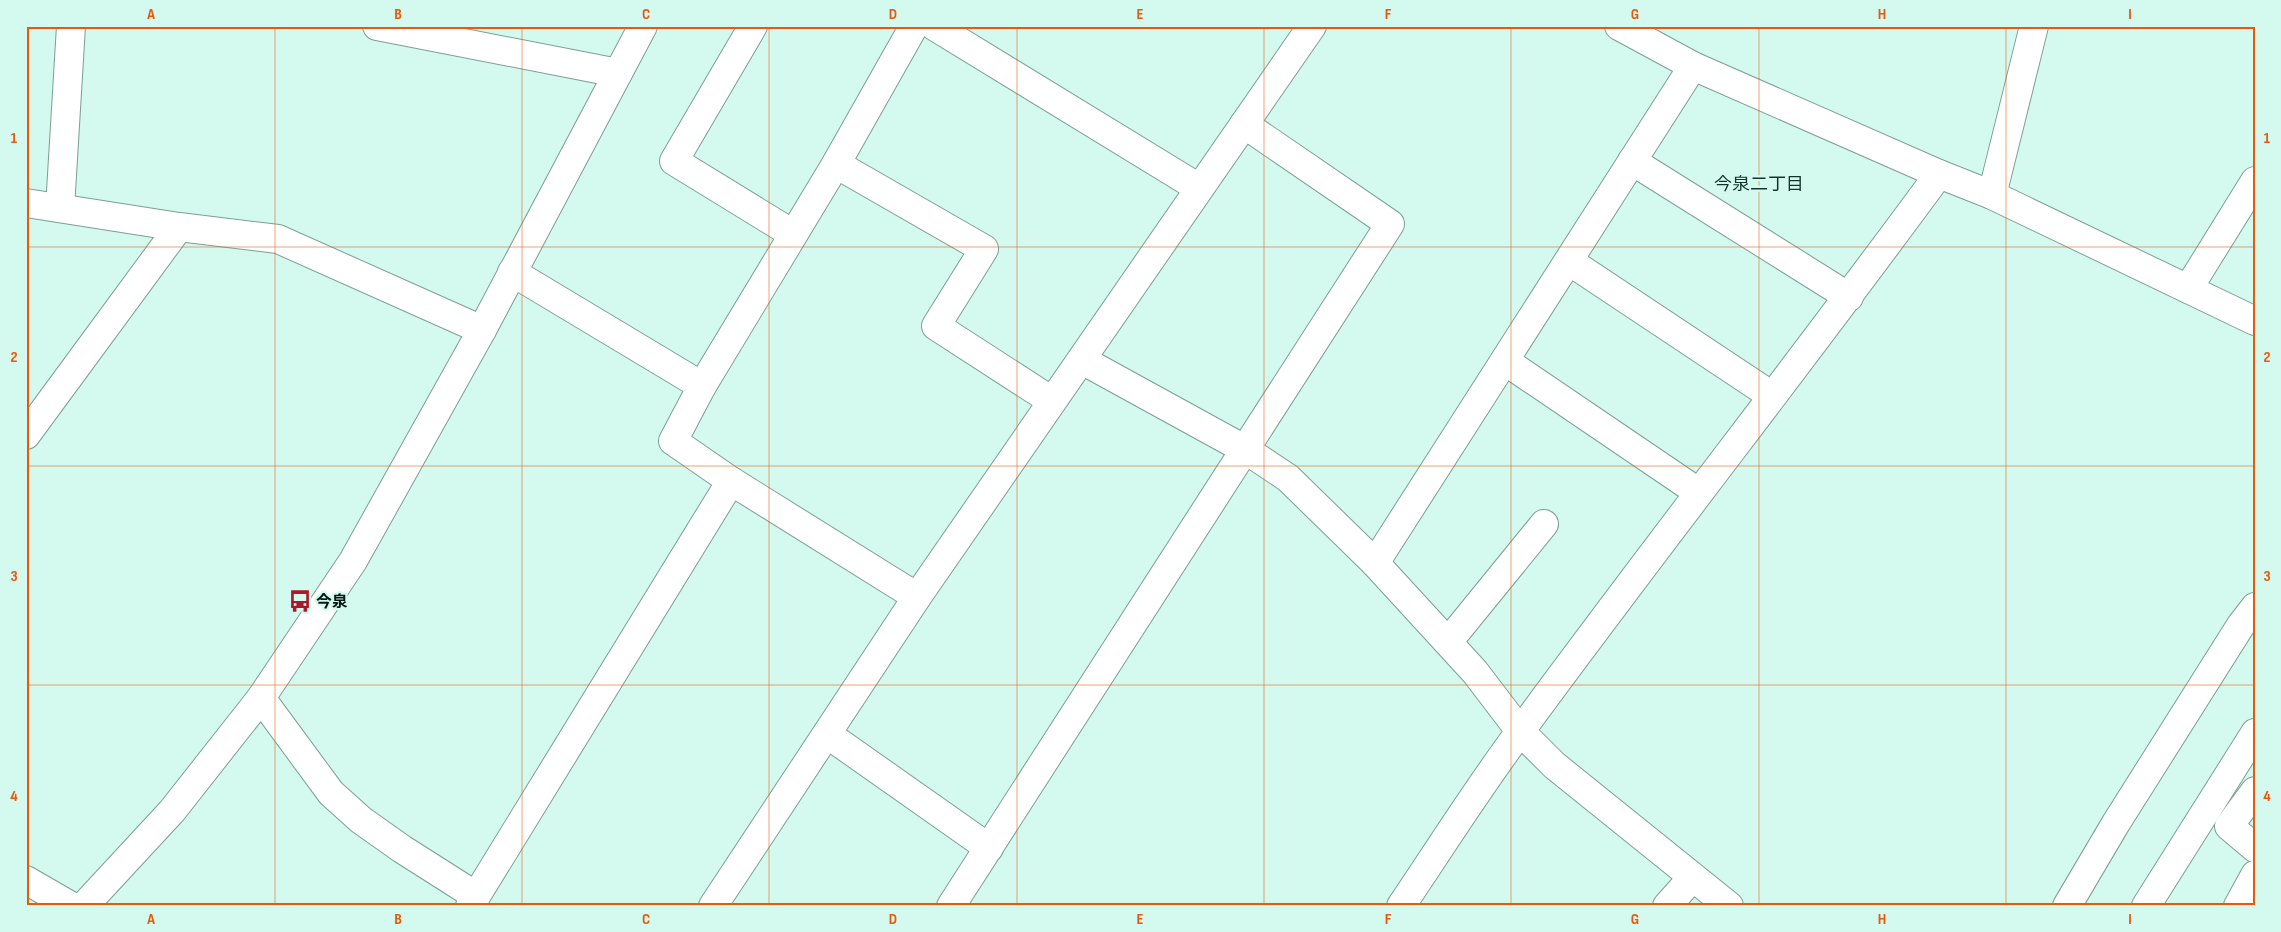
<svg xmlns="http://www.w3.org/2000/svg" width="2281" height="932" viewBox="0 0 2281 932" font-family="'Sofia Sans Condensed','Noto Sans JP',sans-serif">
	<rect width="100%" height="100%" fill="#d4faef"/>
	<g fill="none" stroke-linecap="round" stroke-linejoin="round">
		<defs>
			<g id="minor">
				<path d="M377,26L618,73"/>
				<path d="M753,26L674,161L793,234"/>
				<path d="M914,26L836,164L702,386L673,441L731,481L917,597"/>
				<path d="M934,26L1199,188"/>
				<path d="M1619,26L1693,66L1939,174L1992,195L2255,321"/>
				<path d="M1632,161L1849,297"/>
				<path d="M836,164L984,249L936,326L1052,401"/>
				<path d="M1992,195L2034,26"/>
				<path d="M26,203L179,227L278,239L482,330"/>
				<path d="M60,208L71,26"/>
				<path d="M1569,261L1772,396"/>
				<path d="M512,272L702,386"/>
				<path d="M2188,289L2255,181"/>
				<path d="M1082,360L1246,450L1288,478L1375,563L1475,672L1520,731L1554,765L1729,906"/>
				<path d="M1505,361L1698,492"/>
				<path d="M26,435L179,227"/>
				<path d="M1375,563L1693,66"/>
				<path d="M1448,642L1544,524"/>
				<path d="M261,698L331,793L361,820L402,849L476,896"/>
				<path d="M827,734L989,848"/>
				<path d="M2255,791L2229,826L2255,848"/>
				<path d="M26,880L71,906"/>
				<path d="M84,906L172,811L261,698L353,561L482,330L643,26"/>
				<path d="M470,906L731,481"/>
				<path d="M713,906L917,597L1312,26"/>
				<path d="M951,906L1390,224L1244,124"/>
				<path d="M1401,906C1441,847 1479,786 1522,729C1659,542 1802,361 1939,174"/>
				<path d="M1667,906L1692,878"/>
				<path d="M2067,906L2116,823L2241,625L2255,607"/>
				<path d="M2146,906L2255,733"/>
				<path d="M2238,906L2255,875"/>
			</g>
		</defs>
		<!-- minor casing -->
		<use href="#minor" stroke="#7c9f95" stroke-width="30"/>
		<!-- minor -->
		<use href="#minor" stroke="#fff" stroke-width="28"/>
	</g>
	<!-- grid -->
	<path fill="none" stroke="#e8590c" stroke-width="1" stroke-opacity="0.55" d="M275,26V906M522,26V906M769,26V906M1017,26V906M1264,26V906M1511,26V906M1759,26V906M2006,26V906M26,247H2255M26,466H2255M26,685H2255"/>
	<!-- icons -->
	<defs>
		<symbol id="bus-bare" viewBox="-9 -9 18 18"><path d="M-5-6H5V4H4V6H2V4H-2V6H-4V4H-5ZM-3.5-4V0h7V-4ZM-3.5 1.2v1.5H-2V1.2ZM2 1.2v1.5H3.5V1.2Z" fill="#ac182a" stroke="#d4faef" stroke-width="2.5" paint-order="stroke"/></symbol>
	</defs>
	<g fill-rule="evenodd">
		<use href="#bus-bare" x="284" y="585" width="32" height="32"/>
	</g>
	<g text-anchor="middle" stroke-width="4.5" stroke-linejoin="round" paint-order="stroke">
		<!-- poi labels -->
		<g font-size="16" font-weight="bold" fill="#091613" stroke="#d4faef" text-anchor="start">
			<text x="316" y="607">今泉</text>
		</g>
		<!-- neighbourhood labels -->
		<g font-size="18" fill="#13342c" stroke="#d4faef">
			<text x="1759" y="190">今泉二丁目</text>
		</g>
	</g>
	<!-- border -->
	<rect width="2281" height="932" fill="none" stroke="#d4faef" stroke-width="55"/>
	<rect x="28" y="28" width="2226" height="876" fill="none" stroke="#e8590c" stroke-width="2"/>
	<g font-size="16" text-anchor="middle" font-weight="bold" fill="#e8590c">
		<text x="151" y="19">A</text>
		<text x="398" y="19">B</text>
		<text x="646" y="19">C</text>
		<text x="893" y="19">D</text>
		<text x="1140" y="19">E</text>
		<text x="1388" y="19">F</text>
		<text x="1635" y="19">G</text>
		<text x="1882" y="19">H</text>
		<text x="2130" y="19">I</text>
		<text x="14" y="143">1</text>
		<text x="2267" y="143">1</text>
		<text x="14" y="362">2</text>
		<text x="2267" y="362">2</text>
		<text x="14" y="581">3</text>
		<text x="2267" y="581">3</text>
		<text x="14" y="801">4</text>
		<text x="2267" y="801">4</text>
		<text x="151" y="924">A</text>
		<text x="398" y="924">B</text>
		<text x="646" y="924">C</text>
		<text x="893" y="924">D</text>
		<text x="1140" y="924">E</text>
		<text x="1388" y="924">F</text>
		<text x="1635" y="924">G</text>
		<text x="1882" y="924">H</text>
		<text x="2130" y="924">I</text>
	</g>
</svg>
